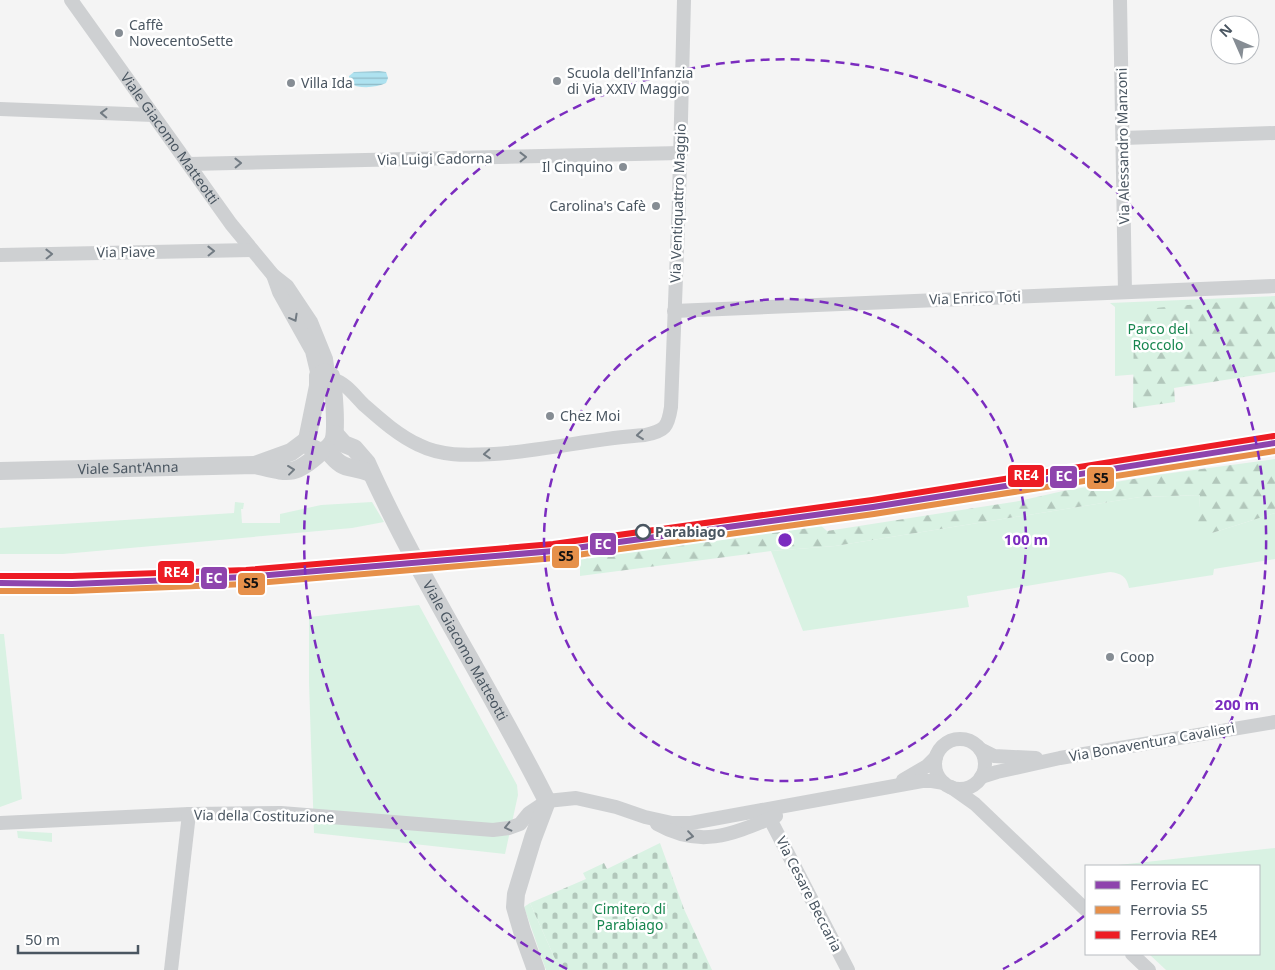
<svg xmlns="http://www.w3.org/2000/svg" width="1275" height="970" viewBox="0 0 1275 970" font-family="'Noto Sans',sans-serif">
	<defs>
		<pattern id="forest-firs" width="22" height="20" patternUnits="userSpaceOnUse" patternTransform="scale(1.25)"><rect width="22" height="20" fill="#d9f2e3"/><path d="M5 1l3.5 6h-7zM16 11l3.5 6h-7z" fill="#b2c7bb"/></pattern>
		<pattern id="cemetery-stones" width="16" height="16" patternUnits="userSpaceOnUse" patternTransform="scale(1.25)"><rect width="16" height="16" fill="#d9f2e3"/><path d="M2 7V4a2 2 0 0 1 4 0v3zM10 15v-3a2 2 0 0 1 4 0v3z" fill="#b2c7bb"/></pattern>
		<pattern id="water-rules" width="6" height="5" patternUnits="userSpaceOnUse" patternTransform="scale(1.25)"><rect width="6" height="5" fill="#aee2f0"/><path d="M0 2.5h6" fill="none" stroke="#90bac6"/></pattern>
	</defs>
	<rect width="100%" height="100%" fill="#f4f4f4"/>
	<!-- green -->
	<g fill="#d9f2e3">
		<path d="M1275,296V363L1115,376V307L1110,303Z"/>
		<path d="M1200,495L1198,533H1212L1275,513V559L1214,569L1213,575L1129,588C1127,577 1121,573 1110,572L967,596L969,607L803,631L771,551L835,546L1140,497Z"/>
		<path d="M235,502L244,503L243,509H241L242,523H280V514L321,505L372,502L384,522L352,528L63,554H0V528L234,513Z"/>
		<path d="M419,605L517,785L518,795L505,854L314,833L309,683V617Z"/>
		<path d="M0,634H4L22,799L0,807Z"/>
		<path d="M17,831L52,833V842L18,838Z"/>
		<path d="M1275,848V970H1166L1149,954H1259V866H1109Z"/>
		<path d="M530,903L560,970H546L524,907Z"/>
	</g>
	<!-- forest -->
	<g fill="url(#forest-firs)">
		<path d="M1275,297V372L1174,388L1175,402L1133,408L1134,310Z"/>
		<path d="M1275,459V513L1212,533L1197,534L1200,495L1140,497L835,546L771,551L580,576V559L819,524L827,531L1019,501L1063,491L1157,475Z"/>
	</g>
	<!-- cemetery -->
	<path fill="url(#cemetery-stones)" d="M660,843L684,909L712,970H560L530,903L586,879L583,873L604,863L607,869Z"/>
	<!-- water -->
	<path fill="url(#water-rules)" d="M379,71L386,72L388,78L386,83C376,88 358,89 349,83V76L354,72Z"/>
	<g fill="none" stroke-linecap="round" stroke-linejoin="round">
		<!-- minor -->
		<g stroke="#ced0d2" stroke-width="14">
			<path id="s1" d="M71,0L231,224L273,275L287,286L311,322L326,359L328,373"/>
			<path d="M1120,0L1125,292"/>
			<path d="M0,109L153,115"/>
			<path d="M1123,138L1275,133"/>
			<path d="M189,164L681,153"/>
			<path d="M0,255L252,250"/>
			<path d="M273,275L279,292L312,351L318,376"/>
			<path d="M674,311L1275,286"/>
			<path d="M332,379C346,383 354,395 364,405C381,420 399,436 419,445C443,457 469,455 494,454C545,451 595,438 645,435C665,431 668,427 671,407L679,199L684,0"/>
			<circle cx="960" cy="764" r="25"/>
			<path d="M980,749L994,756L1036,758"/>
			<path d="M981,777L997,772L1060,758L1275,722"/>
			<path d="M903,780L927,766L936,757"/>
			<path d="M951,787L975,804L1086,910"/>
			<path d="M763,810L770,819L848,970"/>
			<path d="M0,823L189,814L281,813L493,830L509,828L520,824L529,813L547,801L576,798L616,807L645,817L672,823H691L922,781H932L944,783"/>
			<path d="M657,824C701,849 733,834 776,816"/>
			<path d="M1132,954L1149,970"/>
			<path d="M171,970L189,814"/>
		</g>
		<!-- tertiary -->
		<g stroke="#ced0d2" stroke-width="18">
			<path d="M324,372L331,376C334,387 337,432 333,441C330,447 326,450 321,452L310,447L307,440L318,386V376Z"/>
			<path id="s2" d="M335,434L344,444L354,448L367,463C419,579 490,687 547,801L533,838L516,894L515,907L522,931L536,970"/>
			<path d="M327,450C345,473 347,464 371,473"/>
			<path d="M255,465L291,452L307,440"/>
			<path id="s3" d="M0,471L255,465C289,473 294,477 321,452"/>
		</g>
		<defs>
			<path id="rail-1" d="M0,583L72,584L246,577L554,551L873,507L1275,443"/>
			<path id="rail-2" d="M0,591H72L246,584L555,558L874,514L1275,451"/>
			<path id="rail-3" d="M0,576H72L246,570L553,544L872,500L1274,436"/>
		</defs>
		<!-- rail-1 casing -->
		<use href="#rail-1" stroke="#fff" stroke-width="10"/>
		<!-- rail-2 casing -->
		<use href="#rail-2" stroke="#fff" stroke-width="10"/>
		<!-- rail-3 casing -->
		<use href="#rail-3" stroke="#fff" stroke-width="10"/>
		<!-- rail-1 -->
		<use href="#rail-1" stroke="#8e44ad" stroke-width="6"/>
		<!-- rail-2 -->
		<use href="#rail-2" stroke="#e6904a" stroke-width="6"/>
		<!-- rail-3 -->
		<use href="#rail-3" stroke="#ed1c24" stroke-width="6"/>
	</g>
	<!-- one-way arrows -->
	<defs><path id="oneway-chevron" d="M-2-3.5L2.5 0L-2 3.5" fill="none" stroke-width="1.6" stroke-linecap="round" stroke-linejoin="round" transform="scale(1.25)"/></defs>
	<g stroke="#727b83">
		<use href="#oneway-chevron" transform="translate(104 113) rotate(-178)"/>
		<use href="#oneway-chevron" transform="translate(523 157) rotate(-1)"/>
		<use href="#oneway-chevron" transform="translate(238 163) rotate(-1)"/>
		<use href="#oneway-chevron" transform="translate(211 251) rotate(-1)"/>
		<use href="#oneway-chevron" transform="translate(49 254) rotate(-1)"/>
		<use href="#oneway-chevron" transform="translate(294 318) rotate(61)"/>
		<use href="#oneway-chevron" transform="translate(640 435) rotate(174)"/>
		<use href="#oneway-chevron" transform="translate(487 454) rotate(176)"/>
		<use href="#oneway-chevron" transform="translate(291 470) rotate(-7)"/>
		<use href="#oneway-chevron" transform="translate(508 827) rotate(167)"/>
		<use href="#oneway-chevron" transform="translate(690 836) rotate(8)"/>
	</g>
	<!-- distance rings -->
	<g fill="none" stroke="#7b2cbf" stroke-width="2.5" stroke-dasharray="9 6">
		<circle cx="785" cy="540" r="241"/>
		<path d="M1084 916A481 481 0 0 1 1003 969M567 969A481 481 0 1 1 1140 865"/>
	</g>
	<!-- markers -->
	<g fill="#868d94" stroke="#fff" stroke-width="2">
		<circle cx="119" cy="33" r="5"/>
		<circle cx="557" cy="81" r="5"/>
		<circle cx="291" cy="83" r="5"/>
		<circle cx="623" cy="167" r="5"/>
		<circle cx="656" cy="206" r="5"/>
		<circle cx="550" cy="416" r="5"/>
		<circle cx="1110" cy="657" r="5"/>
	</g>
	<circle fill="#fff" stroke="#4a5661" stroke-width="2.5" cx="643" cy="532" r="7"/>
	<g text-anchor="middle" stroke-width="5" stroke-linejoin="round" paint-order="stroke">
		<!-- poi labels -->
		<g font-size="14" fill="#4a5661" stroke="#fff" text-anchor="start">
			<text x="129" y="30">Caffè<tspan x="129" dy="16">NovecentoSette</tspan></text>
			<text x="567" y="78">Scuola dell'Infanzia<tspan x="567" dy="16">di Via XXIV Maggio</tspan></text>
			<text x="301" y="88">Villa Ida</text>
			<text x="613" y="172" text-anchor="end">Il Cinquino</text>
			<text x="646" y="211" text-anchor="end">Carolina's Cafè</text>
			<text x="560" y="421">Chez Moi</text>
			<text x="1120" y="662">Coop</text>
		</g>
		<!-- street labels -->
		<g font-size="14" fill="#4a5661" stroke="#fff">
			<text dy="5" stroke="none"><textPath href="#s1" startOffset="170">Viale Giacomo Matteotti</textPath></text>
			<text transform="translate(1123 146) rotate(-91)" y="5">Via Alessandro Manzoni</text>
			<text transform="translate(435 159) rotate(-1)" y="5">Via Luigi Cadorna</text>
			<text transform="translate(678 203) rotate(-88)" y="5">Via Ventiquattro Maggio</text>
			<text transform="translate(126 252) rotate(-1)" y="5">Via Piave</text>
			<text transform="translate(975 298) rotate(-2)" y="5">Via Enrico Toti</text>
			<text dy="5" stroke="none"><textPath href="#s3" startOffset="128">Viale Sant'Anna</textPath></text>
			<text dy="5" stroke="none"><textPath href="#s2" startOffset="256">Viale Giacomo Matteotti</textPath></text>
			<text transform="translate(1152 742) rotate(-10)" y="5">Via Bonaventura Cavalieri</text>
			<text transform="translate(264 816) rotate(1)" y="5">Via della Costituzione</text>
			<text transform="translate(809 894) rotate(63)" y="5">Via Cesare Beccaria</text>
		</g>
		<!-- park labels -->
		<g font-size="14" fill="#17864f" stroke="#fff">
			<text x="1158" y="334">Parco del<tspan x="1158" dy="16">Roccolo</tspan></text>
			<text x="630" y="914">Cimitero di<tspan x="630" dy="16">Parabiago</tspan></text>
		</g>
		<!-- stop labels -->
		<g font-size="14" font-weight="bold" fill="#4a5661" stroke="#fff" text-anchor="start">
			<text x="655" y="537">Parabiago</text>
		</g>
	</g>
	<circle cx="785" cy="540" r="8" fill="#7b2cbf" stroke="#fff" stroke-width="2.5"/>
	<g font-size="15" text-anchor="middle" font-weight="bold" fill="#7b2cbf" stroke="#fff" stroke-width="5" stroke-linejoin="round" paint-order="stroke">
		<text x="1026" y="545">100 m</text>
		<text x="1237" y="710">200 m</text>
	</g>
	<g stroke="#fff" stroke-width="2">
		<rect x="1007" y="464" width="38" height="24" rx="5" fill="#ed1c24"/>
		<rect x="1049" y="465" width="29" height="24" rx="5" fill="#8e44ad"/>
		<rect x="1086" y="466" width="29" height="24" rx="5" fill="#e6904a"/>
		<rect x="589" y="532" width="28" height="24" rx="5" fill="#8e44ad"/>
		<rect x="551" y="545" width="29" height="24" rx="5" fill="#e6904a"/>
		<rect x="157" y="560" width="38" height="24" rx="5" fill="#ed1c24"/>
		<rect x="200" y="566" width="28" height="24" rx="5" fill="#8e44ad"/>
		<rect x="237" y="572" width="29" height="24" rx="5" fill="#e6904a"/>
	</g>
	<g font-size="14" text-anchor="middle" font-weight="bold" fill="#fff">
		<text x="1026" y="480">RE4</text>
		<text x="1064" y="481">EC</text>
		<text x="603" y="549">EC</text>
		<text x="176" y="577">RE4</text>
		<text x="214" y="583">EC</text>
	</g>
	<g font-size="14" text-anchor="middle" font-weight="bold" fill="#111">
		<text x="1101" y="483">S5</text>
		<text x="566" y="561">S5</text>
		<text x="251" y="588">S5</text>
	</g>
	<!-- legend -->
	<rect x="1085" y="865" width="175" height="90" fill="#ffffff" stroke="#b7bbc0"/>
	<rect x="1095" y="881" width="25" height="8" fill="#8e44ad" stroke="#b7bbc0"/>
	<text x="1130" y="890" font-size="15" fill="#4a5661">Ferrovia EC</text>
	<rect x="1095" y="906" width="25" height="8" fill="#e6904a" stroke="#b7bbc0"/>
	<text x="1130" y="915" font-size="15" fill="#4a5661">Ferrovia S5</text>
	<rect x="1095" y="931" width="25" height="8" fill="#ed1c24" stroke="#b7bbc0"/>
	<text x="1130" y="940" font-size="15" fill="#4a5661">Ferrovia RE4</text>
	<!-- north arrow -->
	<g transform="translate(1235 40) rotate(315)"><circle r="24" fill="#ffffff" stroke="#b7bbc0"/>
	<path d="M0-4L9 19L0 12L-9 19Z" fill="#868d94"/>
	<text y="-8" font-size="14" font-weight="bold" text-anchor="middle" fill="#4a5661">N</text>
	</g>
	<!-- scale -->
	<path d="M18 945v8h120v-8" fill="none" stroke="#4a5661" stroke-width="2.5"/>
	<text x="25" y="945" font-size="15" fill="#4a5661" stroke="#ffffff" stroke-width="4" paint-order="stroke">50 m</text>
</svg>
